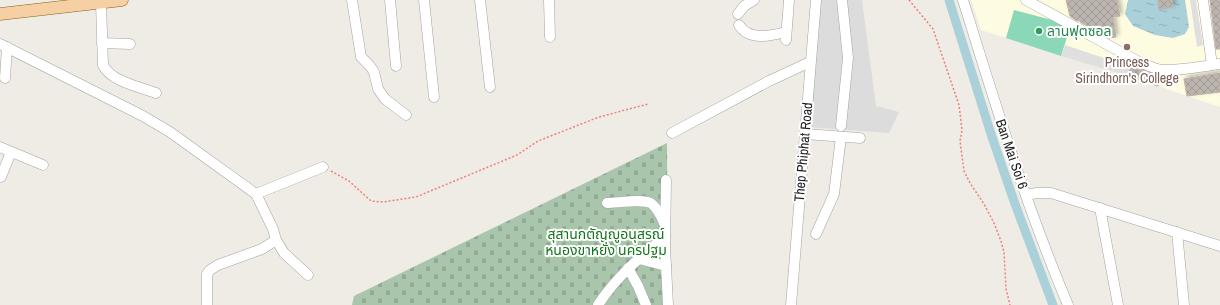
<svg xmlns="http://www.w3.org/2000/svg" width="1220" height="305" viewBox="0 0 1220 305" font-family="'Archivo Narrow','Noto Sans Thai',sans-serif">
	<defs>
		<pattern id="cemetery-stones" width="16" height="16" patternUnits="userSpaceOnUse"><rect width="16" height="16" fill="#a9c6ac"/><path d="M2 7V4a2 2 0 0 1 4 0v3zM10 15v-3a2 2 0 0 1 4 0v3z" fill="#91aa94"/></pattern>
		<pattern id="water-ripples" width="26" height="14" patternUnits="userSpaceOnUse"><rect width="26" height="14" fill="#aad0d9"/><path d="M2 4q2-2 4 0t4 0M15 11q2-2 4 0t4 0" fill="none" stroke="#92b2ba"/></pattern>
		<pattern id="building-cross-hatch" width="8" height="8" patternUnits="userSpaceOnUse"><rect width="8" height="8" fill="#bcb5af"/><path d="M0 0l8 8M0 8l8-8" fill="none" stroke="#a19b96"/></pattern>
		<filter id="shadow"><feDropShadow dx="2.5" dy="-2.5" stdDeviation="2" flood-color="#0004"/></filter>
	</defs>
	<rect width="100%" height="100%" fill="#efece6"/>
	<!-- residential -->
	<path fill="#dddcdc" d="M821,0H862L876,106L899,112L889,133L808,127Z"/>
	<!-- education -->
	<path fill="#fdfce1" d="M971,0H1220V107L1128,76L981,30Z"/>
	<!-- cemetery -->
	<path fill="url(#cemetery-stones)" d="M667,143L668,305H352L354,296Z"/>
	<!-- pitch -->
	<path fill="#8ad8b7" d="M1014,10L1071,25L1061,56L1006,38Z"/>
	<!-- parking -->
	<g fill="#dfdfdf">
		<path d="M1190,0H1196L1203,45L1197,47Z"/>
		<path d="M1065,45L1131,67L1128,76L1061,56Z"/>
	</g>
	<!-- water -->
	<path fill="url(#water-ripples)" d="M1128,0H1185L1189,27L1185,34L1173,38L1155,35L1133,26L1125,14Z"/>
	<g fill="none" stroke-linecap="round" stroke-linejoin="round">
		<!-- canal -->
		<path stroke="#aad0d9" stroke-width="9" d="M949,0L991,134L1015,204L1053,305"/>
	</g>
	<!-- building -->
	<g fill="url(#building-cross-hatch)" stroke="#bfb2a9" filter="url(#shadow)">
		<path d="M1066,0H1117L1120,16L1113,17L1116,37L1109,38L1101,34L1100,25L1089,27L1080,22V20L1077,21L1070,16Z"/>
		<path d="M1158,0H1172L1173,7L1159,9Z"/>
		<path d="M1210,0H1220V49H1216Z"/>
		<path d="M1131,67L1161,77L1158,86L1128,76Z"/>
		<path d="M1220,73V92L1187,96L1184,79Z"/>
	</g>
	<g fill="none" stroke-linecap="round" stroke-linejoin="round">
		<defs>
			<g id="minor">
				<path d="M352,0L361,57L370,66L374,72L378,89L385,99L406,115"/>
				<path d="M390,0L396,66"/>
				<path d="M424,0L434,97"/>
				<path d="M480,0L490,87"/>
				<path d="M549,0L550,37"/>
				<path d="M963,0C995,103 1026,206 1068,305"/>
				<path d="M1026,0L1141,63C1148,65 1155,69 1162,70C1179,71 1203,66 1220,64"/>
				<path d="M1203,0L1212,65"/>
				<path d="M101,3L103,65C110,81 140,87 156,93"/>
				<path d="M738,14L744,6L754,0"/>
				<path d="M739,25C749,41 771,36 786,32"/>
				<path d="M786,40L789,0"/>
				<path d="M102,43L130,44"/>
				<path d="M0,44L143,116L170,132L256,194L323,167"/>
				<path d="M5,78L7,47"/>
				<path d="M841,126L848,58L842,0"/>
				<path d="M672,133L769,81L810,62"/>
				<path d="M805,134L860,138"/>
				<path d="M0,147L43,165"/>
				<path d="M1,177L11,152"/>
				<path d="M666,180L665,247L668,305"/>
				<path d="M1026,195L1037,193H1051L1220,246"/>
				<path d="M607,203C617,203 645,198 652,204C658,209 661,216 664,223"/>
				<path d="M1100,208L1118,305"/>
				<path d="M1177,232L1184,305"/>
				<path d="M816,234L834,194L841,137"/>
				<path d="M276,240L284,253L308,275"/>
				<path d="M639,259L666,266"/>
				<path d="M628,268L638,286L646,305"/>
				<path d="M207,305V274L210,270L218,265L262,249L276,240L273,229L256,194"/>
				<path d="M598,305C616,277 640,257 665,237"/>
				<path d="M791,305L816,0"/>
			</g>
			<path id="major" d="M0,14L122,0"/>
		</defs>
		<!-- minor casing -->
		<use href="#minor" stroke="#a3a3a3" stroke-width="11"/>
		<!-- major casing -->
		<use href="#major" stroke="#8e5f0c" stroke-width="13"/>
		<!-- path -->
		<g stroke="#ef8077" stroke-width="1.5" stroke-dasharray="2 2" stroke-linecap="butt">
			<path d="M909,0L933,29L959,105L962,130L960,141L964,171L970,183L984,204L994,223L1001,241L1004,252L1006,289L1010,305"/>
			<path d="M331,171L349,181L371,201L383,202L416,197L517,155L538,141L599,117L648,104"/>
		</g>
		<!-- minor -->
		<use href="#minor" stroke="#fff" stroke-width="10"/>
		<!-- major -->
		<use href="#major" stroke="#f5d0a5" stroke-width="12"/>
	</g>
	<!-- markers -->
	<circle fill="#2e9e5b" stroke="#fff" stroke-width="1.5" cx="1039" cy="31" r="4"/>
	<circle fill="#8d6e63" stroke="#fff" stroke-width="1.5" cx="1127" cy="47" r="4"/>
	<g text-anchor="middle" stroke-width="4" stroke-linejoin="round" paint-order="stroke">
		<!-- leisure labels -->
		<g font-size="14" fill="#27864d" stroke="#fff" text-anchor="start">
			<text x="1047" y="36">ลานฟุตซอล</text>
		</g>
		<!-- education labels -->
		<g font-size="14" fill="#785e54" stroke="#fff">
			<text x="1127" y="67">Princess<tspan x="1127" dy="16">Sirindhorn's College</tspan></text>
		</g>
		<!-- street labels -->
		<g font-size="14" fill="#1f1f1f" stroke="#fff">
			<text transform="translate(803 152) rotate(-85)" y="5">Thep Phiphat Road</text>
			<text transform="translate(1012 154) rotate(71)" y="5">Ban Mai Soi 6</text>
		</g>
		<!-- park labels -->
		<g font-size="14" fill="#14751a" stroke="#fff">
			<text x="606" y="239">สุสานกตัญญูอนุสรณ์<tspan x="606" dy="16">หนองขาหยั่ง นครปฐม</tspan></text>
		</g>
	</g>
</svg>
